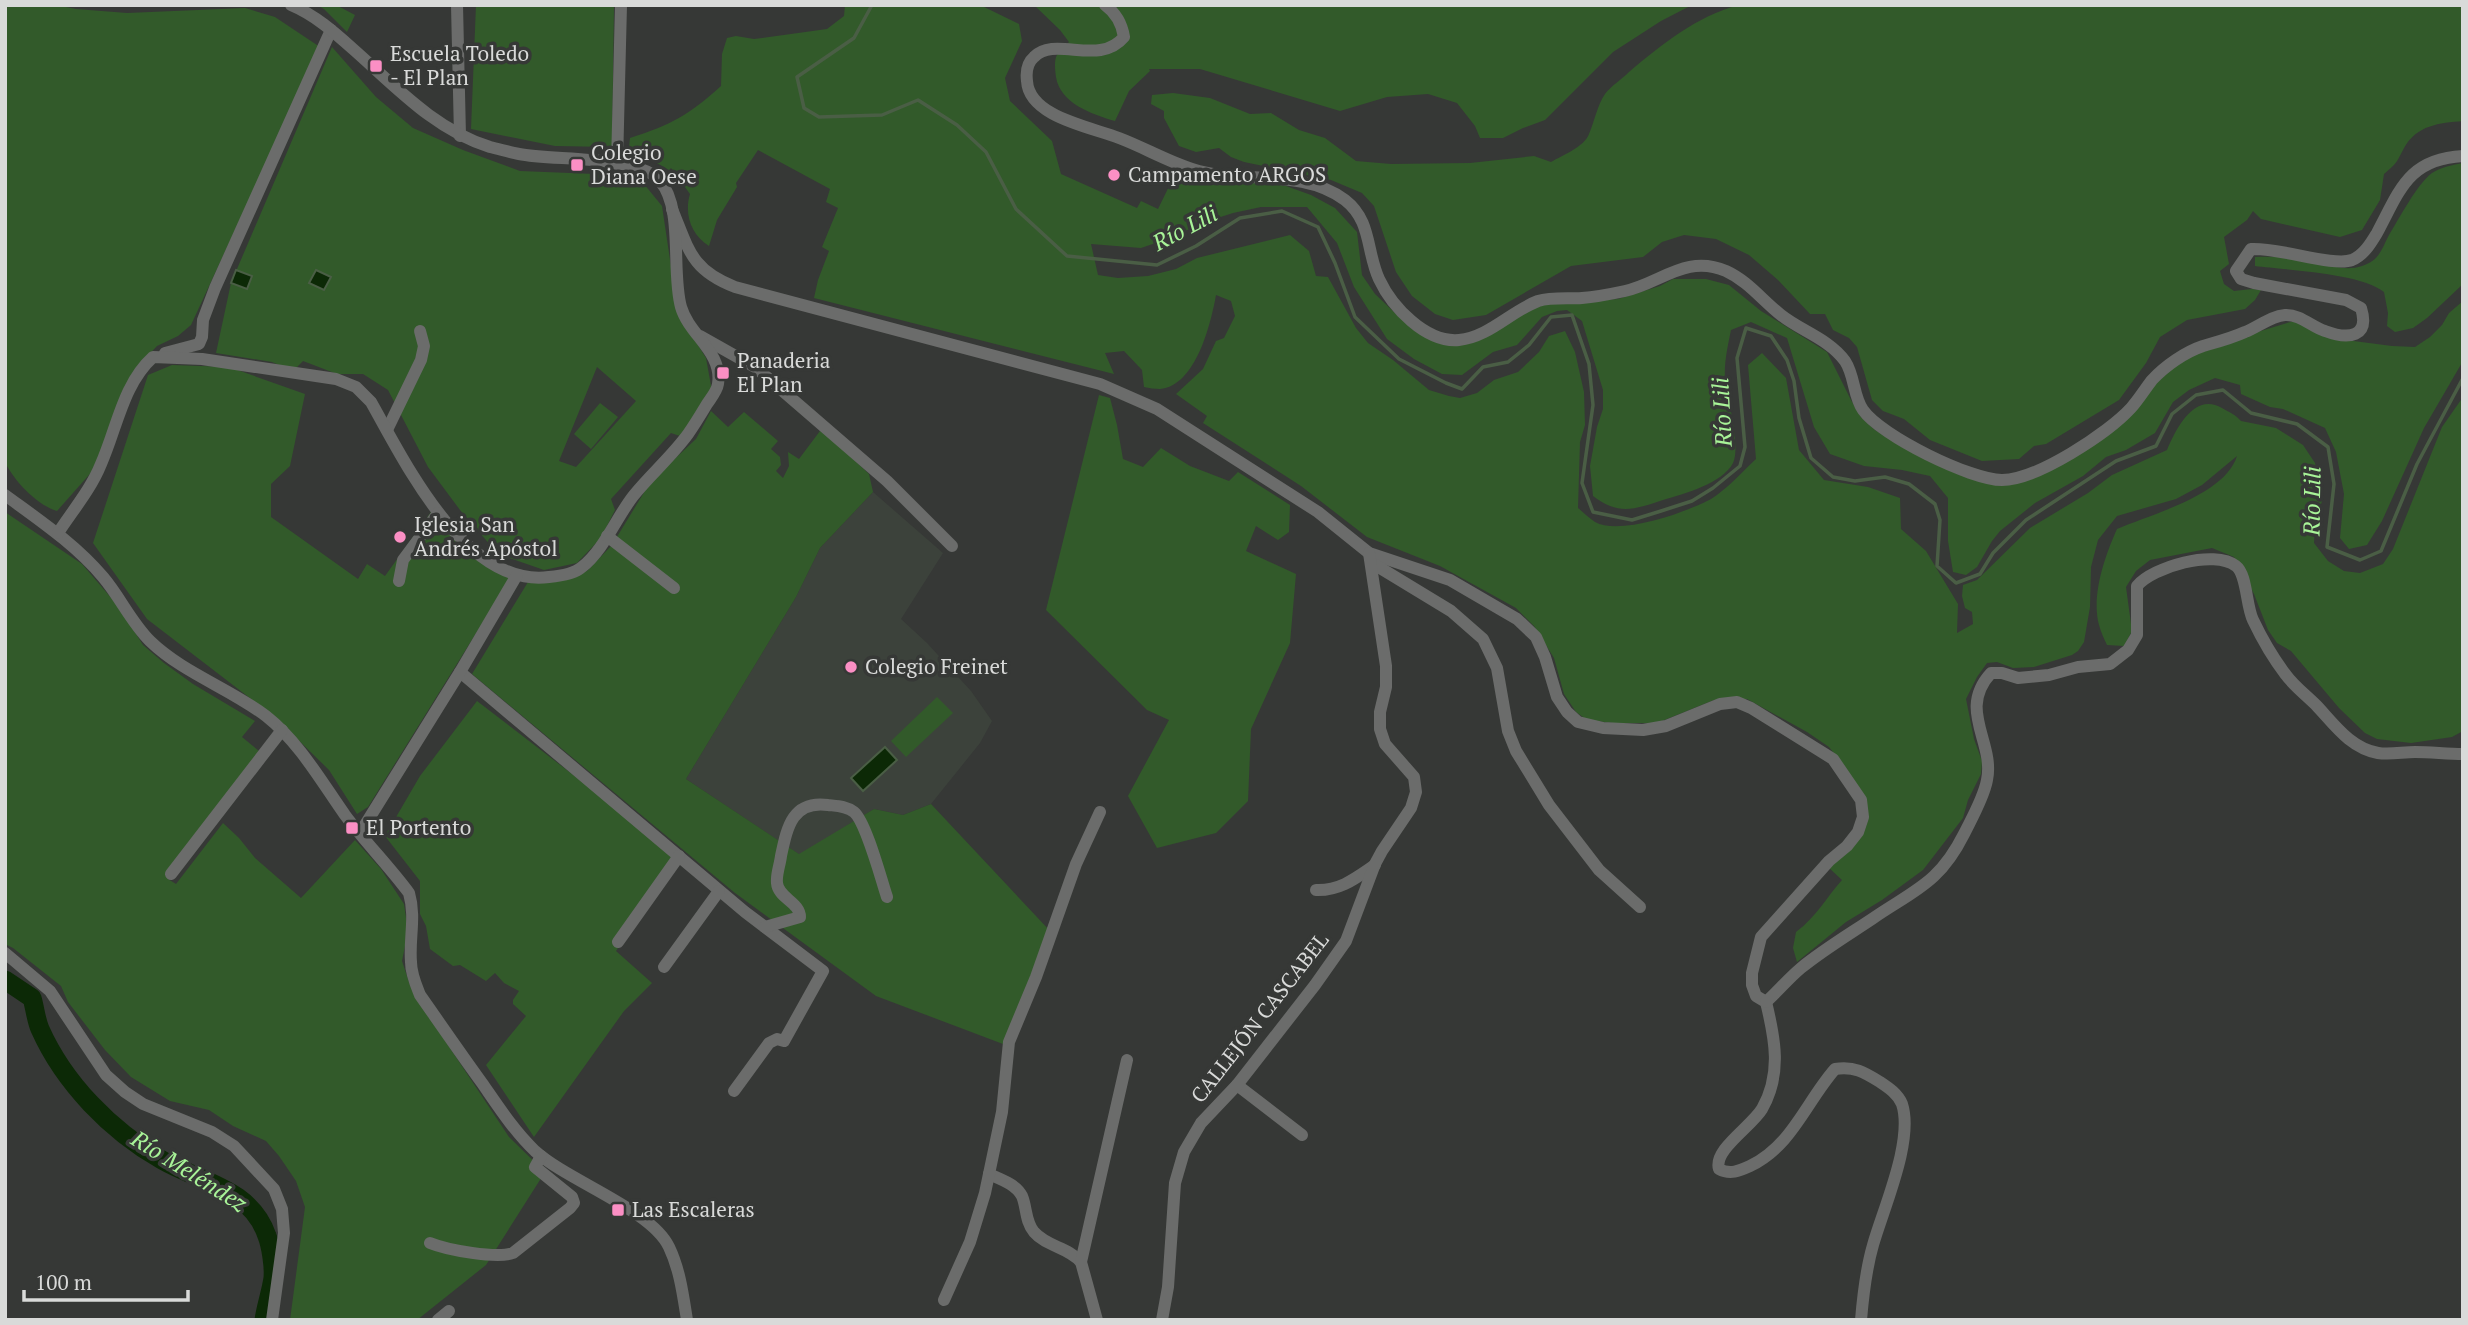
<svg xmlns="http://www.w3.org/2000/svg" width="2468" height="1325" viewBox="0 0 2468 1325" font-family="'PT Serif',serif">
	<rect width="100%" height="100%" fill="#363836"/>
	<!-- built -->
	<path fill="#3c423b" d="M873,492L943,553L901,619L927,643L971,691L992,721L980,743L931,804L903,815L874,809L800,855L686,779L796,597L820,548Z"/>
	<!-- green -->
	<g fill="#325a2a" fill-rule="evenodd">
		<path d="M5,5H56L76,9L127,13L245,8L275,17L320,47L191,325L178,336L157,346L139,365L96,467L57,511C37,505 14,481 5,462Z"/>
		<path d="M317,5H336L355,15L347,32L324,9Z"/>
		<path d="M476,5H614L612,147L555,146L471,129Z"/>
		<path d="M845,5H980L1019,24L1022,41L1005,78L1010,101L1052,141L1061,174L1137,208L1141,201L1158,209L1177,170L1191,175L1286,186L1311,195L1335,208L1357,232L1362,275L1375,294L1412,329L1434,339L1481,332L1539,304L1618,299L1660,286L1673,279H1706L1729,285L1761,311L1827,352L1851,400L1861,417L1875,430L1911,452L2010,478L2080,451L2191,352L2297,320L2346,340L2392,346L2415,347L2430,337L2442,325L2449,313L2463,301V361L2424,428L2382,521L2367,545L2349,549L2340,538L2344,494L2336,452L2325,428L2283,409L2270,407L2241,394L2240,385L2215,378L2189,390L2173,402L2155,433L2126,450L2106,457L2083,476L2035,503L2000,531L1992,541L1977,567L1966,575L1953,572L1948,541V498L1930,476L1902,470L1864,466L1830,454L1814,427L1787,338L1751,322L1731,330C1728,345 1724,362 1725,378C1727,397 1741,446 1733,463C1723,483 1684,494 1663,500C1635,509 1619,516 1593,496L1590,466L1597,427L1603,409V390L1582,321L1567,310L1557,311L1542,317L1517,345L1493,352L1462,375L1442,374L1414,359L1387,339L1354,287L1337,243L1307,207H1261L1233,213L1199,224L1176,236L1141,248L1091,244L1098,275L1118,278L1148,276L1176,269L1197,258L1290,235L1309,251L1316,276L1328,277L1356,328L1368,343L1393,360L1429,390L1449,396L1460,398L1477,393L1494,380L1518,372L1539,352L1549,336L1565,331L1575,352L1584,392L1585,425L1580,442L1578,508C1584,513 1589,518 1595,522C1620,536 1687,512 1711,499C1727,489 1742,472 1756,459L1748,365L1762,353L1786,378L1799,450L1824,480L1868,487L1900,498L1901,529L1926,551L1958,604L1957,633L1973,624L1972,612L1965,608L1962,596L1963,585L1977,580L2030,528L2088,493L2112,475L2167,450C2176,429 2194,392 2222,408C2229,412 2236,415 2241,421L2276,428L2303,445L2315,463L2323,498L2315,523L2314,543L2328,561L2344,571L2360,573L2383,564L2393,549L2442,427L2463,397V731L2452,737L2411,743L2377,739L2365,733L2339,708L2291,651L2277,643L2268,630L2254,594L2234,557L2212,548L2150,560L2136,571L2126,587L2132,631L2124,646L2107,645C2104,639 2101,632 2099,625C2091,595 2105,556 2117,529C2152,514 2225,495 2237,456L2202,485L2176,499L2117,516L2098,540L2091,567L2090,607L2084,642L2078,651L2072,655L2034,667L2013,668L1997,662L1987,663L1977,677L1966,699L1974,739L1982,761L1981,774L1968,800L1963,818L1923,870L1882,900L1846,922L1797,962L1793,948L1796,932C1816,917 1826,898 1842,880L1827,866L1866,821L1845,767L1829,747L1807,732L1747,699L1714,700L1657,723H1613L1587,720L1576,712L1564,694L1554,658L1534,626L1516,608L1440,566L1367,537L1301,486L1203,423L1207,416L1176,394L1203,369L1216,341L1224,338L1235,316L1231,301L1216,295C1211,323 1196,386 1160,389C1155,389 1149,388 1144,387L1142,370L1124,351L1105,353L1114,374L814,298L818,280L829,251L822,247L838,208L826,202L830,189L758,150L736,183L737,187L717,220L709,246C691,235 684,214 690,194L671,168L669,170L629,147L630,138C671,125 689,115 721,86L722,54L727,38L736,36L754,39L827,29L844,16Z"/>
		<path d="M1034,5H1692L1661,21L1613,52L1545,120L1523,128L1503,138H1480L1475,126L1457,103L1428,94L1387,97L1340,111L1200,69H1149L1150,71L1129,91L1115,121C1091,114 1060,103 1056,77C1055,70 1054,60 1057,55C1060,50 1066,46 1069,42L1060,30Z"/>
		<path d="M1738,5H2463V121C2439,123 2417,125 2404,148C2396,163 2398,162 2384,174L2380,200L2362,230L2340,237L2261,219L2253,211L2247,220L2224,237L2229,264L2220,271L2224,284L2234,291L2252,289L2261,290L2255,300L2245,309L2187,320L2160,337L2146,363L2119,400L2046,444L2034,446L2019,459L1982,461L1930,440L1904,419L1883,411L1872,400L1857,347L1849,338L1833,330L1825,314H1810L1778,280L1749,255L1716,239L1684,235L1662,242L1643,257L1571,266L1486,315L1453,320L1435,314L1412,296L1396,272L1374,206L1362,193L1331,180L1244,162L1231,157L1219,148L1196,152L1179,146L1164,118V111L1151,104L1152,95L1173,93L1210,98L1250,114L1271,113L1299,130L1325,138L1356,161L1391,164L1470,163L1534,156L1551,162C1563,155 1584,147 1589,134C1595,120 1597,106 1605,94C1611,86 1622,79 1629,72C1662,44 1696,17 1738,5Z"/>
		<path d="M332,47L376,97L413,128L463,150L520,171L620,175L644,184L662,206L678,313L706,358L712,391L683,437L671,433L611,499L615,510L601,538L577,563L544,570L498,554L460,510L428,467L388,390L363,374H337L303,361L293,371L272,362L216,353L231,283ZM597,367L636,401L576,467L559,461Z"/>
		<path d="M2463,163V284L2427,318L2413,328L2395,332L2387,326L2388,313L2384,292C2361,273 2286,270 2255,266V257C2273,256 2291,257 2309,261C2327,264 2344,272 2362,266C2380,260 2381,250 2389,235C2399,219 2417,184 2432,173C2441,167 2453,165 2463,163Z"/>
		<path d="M172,365L229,367L305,394L290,466L271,484V517L358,579L367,564L385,576L433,509L511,577L368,807L357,814L329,770L276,718L147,619L93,543L148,375Z"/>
		<path d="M1099,395L1110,398L1117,425L1123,459L1143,467L1161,448L1190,466L1229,481L1238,472L1290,505L1289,532L1278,540L1256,526L1246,551L1296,574L1290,643L1251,729L1248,801L1216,833L1157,848L1128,796L1169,720L1147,710L1046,610Z"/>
		<path d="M600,403L618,417L591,449L574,434Z"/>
		<path d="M711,411L728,427L744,412L778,441L771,449L780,457L781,465L776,471L783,478L789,466L788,452L799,459L820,431L832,439L869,474L873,492L820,548L796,597L686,779L799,854L874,809L903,815L931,804L1051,932L1003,1044L876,996L735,893L472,674L528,582L557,581L587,571L612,545L651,481L696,439Z"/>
		<path d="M5,512L82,564L119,607L143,645L164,663L193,684L255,721L242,737L259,751L168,879L176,884L223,823L239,838L255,858L301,898L355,840L381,869L404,904L408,931L402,961L410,985L436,1027L509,1137L545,1172L486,1265L417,1320H290L305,1207L296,1181L279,1156L266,1141L233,1126L209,1110L170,1101L131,1077L105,1050L68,1002L61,986L13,948L5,944Z"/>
		<path d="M937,697L953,713L906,757L891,741Z"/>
		<path d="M477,701L680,857L616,951L652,983L624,1011L534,1137L486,1065L526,1016L513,1004V1000L519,991L504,983L495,973L486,981L460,965L453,966L430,949L426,926L420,914V881L385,836L420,776Z"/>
	</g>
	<!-- water -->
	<g fill="#0c2906" stroke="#4a5e45" stroke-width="2">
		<path d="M236,270L252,276L247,289L231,283Z"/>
		<path d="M316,270L331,277L324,290L309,283Z"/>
		<path d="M885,747L897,760L863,791L851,778Z"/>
	</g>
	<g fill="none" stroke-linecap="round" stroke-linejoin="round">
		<!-- stream -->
		<path stroke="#4a5e45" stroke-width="3.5" d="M872,5L854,38L797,77L804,108L819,117L882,115L918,100L957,125L986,152L1016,209L1067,256L1157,265L1196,246L1240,218L1282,211L1318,227L1335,263L1355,317L1399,359L1446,383L1462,389L1483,367L1508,362L1529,345L1551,317L1572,315L1589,364L1593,405L1582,483L1593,512L1632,520L1661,511L1692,501L1713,488L1740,466L1745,447L1737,358L1746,328L1771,336L1787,360L1794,381L1799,418L1811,458L1833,477L1855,481L1885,477L1909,484L1935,504L1940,520L1937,566L1956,583L1980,574L1993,553L2026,520L2116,461L2156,446L2172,414L2196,395L2223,390L2251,413L2297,424L2328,447L2334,484L2327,547L2360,560L2381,551L2417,464L2463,378"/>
		<!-- river -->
		<path stroke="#0c2906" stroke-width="19" d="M5,980L32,998C35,1008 36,1020 40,1029C64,1083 111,1131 162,1160C200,1182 251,1188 267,1236C271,1246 274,1267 273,1278C271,1292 266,1306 264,1320"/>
		<!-- minor -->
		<g stroke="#6b6c6b" stroke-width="12">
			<path d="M457,5L460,136"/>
			<path d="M1105,5C1116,13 1122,24 1124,37C1099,67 1055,35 1034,57C1027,63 1026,73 1027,81C1029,117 1091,127 1119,138C1143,147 1167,161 1192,169C1241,185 1302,167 1345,200C1372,221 1366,251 1379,279C1392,307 1426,343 1459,340C1489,337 1511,311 1538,301C1551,297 1568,299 1582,298C1596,297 1611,294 1625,291C1661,283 1686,254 1726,271C1748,281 1762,300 1781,315C1801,331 1829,339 1845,361C1855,376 1853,396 1863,410C1881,436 1971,480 2002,480C2037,480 2108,433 2131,408C2139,399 2145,389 2152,380C2165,366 2185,352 2203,346C2217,342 2232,338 2245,332C2258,327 2271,316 2285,315C2300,314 2312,327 2325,331C2349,340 2370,337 2361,308L2346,300L2254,283L2241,279L2236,271L2251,249C2278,247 2333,267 2352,260C2364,255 2371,243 2377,233C2400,190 2408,159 2463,156"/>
			<path d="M617,164L621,5"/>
			<path d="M672,209C689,250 691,270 735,287L1100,384L1157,409L1318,512L1369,553L1450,580L1517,619L1536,637L1545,657L1557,697L1567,712L1578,722L1603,728L1643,730L1666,726L1720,704L1737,702L1751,708L1833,759L1861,800L1863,817L1858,832L1847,846L1829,861L1761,937L1752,973V985L1756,996L1766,1002C1775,1039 1782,1074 1762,1109C1751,1127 1713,1150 1719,1169C1730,1175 1739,1171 1750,1166C1792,1146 1806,1102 1835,1069C1854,1066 1864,1072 1880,1082C1889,1088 1898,1094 1902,1104C1914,1141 1883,1209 1873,1245C1866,1269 1863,1296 1861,1320"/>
			<path d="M700,336L755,367L887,481L952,546"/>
			<path d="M165,353L199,344L202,337L203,320L215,288L331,30"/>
			<path d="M387,430L421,360L424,346L420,331"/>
			<path d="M5,495C39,520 75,544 103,577C120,597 131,622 150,641C183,673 229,688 266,716C299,742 321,781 345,815C365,842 389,866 409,893C416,917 409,938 411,962C411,974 416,985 420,995C441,1025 461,1054 482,1083C498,1106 514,1131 535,1151C568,1181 652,1210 669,1247C680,1270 683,1295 687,1320"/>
			<path d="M58,533C73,510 91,489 101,464C117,428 123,384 153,357L202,359L336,379L356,387L371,402C405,462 465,588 549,577C560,576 574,574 582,567C604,550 617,516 634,495C651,474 672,456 688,434C695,424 701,414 707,404C711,398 717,391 718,384C723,352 689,335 681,307C671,272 684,208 660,181C639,155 553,161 519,154C509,152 499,149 490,147C435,130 395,86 353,49C334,32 315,15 291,5"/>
			<path d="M607,536L674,588"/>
			<path d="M1372,563L1451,611L1483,639L1497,668L1508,731L1516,751L1549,805L1599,870L1640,907"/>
			<path d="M399,581L403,560L438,513"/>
			<path d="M460,672L745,912L823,971L784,1041L777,1039L769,1043L734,1091"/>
			<path d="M360,833L460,672L517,575"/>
			<path d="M171,874L282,730"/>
			<path d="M1316,890C1340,891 1356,878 1375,865"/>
			<path d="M765,927L800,917C800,902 778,898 777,883C776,874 780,865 781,856C787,828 792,800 828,805C837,806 846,806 854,812C866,822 881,879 887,897"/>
			<path d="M618,942L679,856"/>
			<path d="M5,953L50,991L106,1075L125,1092L143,1104L212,1132L234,1146L274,1189L282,1209L284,1233L272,1320"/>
			<path d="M664,967L719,891"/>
			<path d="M1766,1002C1778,991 1789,978 1801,968C1823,950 1848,935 1872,919C1914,890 1939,884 1964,834C1972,818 1984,797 1987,780C1995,742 1957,710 1991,673H2002L2018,678L2049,675L2078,667L2110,664L2128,650L2137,635V586C2153,567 2214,549 2236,566C2247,574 2246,606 2253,620C2262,639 2273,658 2286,675C2294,686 2306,695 2316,705C2334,724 2350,748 2378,753C2390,755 2403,752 2415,752C2431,752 2447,754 2463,754"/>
			<path d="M1237,1085L1302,1135"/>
			<path d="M989,1174C1000,1179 1016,1184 1022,1196C1027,1208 1025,1221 1034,1232C1047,1247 1068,1247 1081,1262"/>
			<path d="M430,1243C447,1250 497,1259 513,1253L570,1208L574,1203L572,1197L535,1167L541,1156"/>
			<path d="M944,1300L970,1242L985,1193L1002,1112L1009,1042L1036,977L1076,864L1100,812"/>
			<path d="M438,1320L449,1311"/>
			<path d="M1097,1320L1081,1262L1127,1060"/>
			<path d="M1162,1320L1168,1287L1175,1183L1184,1152L1201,1123L1237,1085L1315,985L1346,941L1375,864L1382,851L1411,808L1416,792L1414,777L1385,744L1380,729V712L1386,687V666L1369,553"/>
		</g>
	</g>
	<!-- markers -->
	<g fill="#fb8fc4" stroke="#363836" stroke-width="2.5">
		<rect x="369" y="59" width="14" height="14" rx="3.5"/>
		<rect x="570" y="158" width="14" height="14" rx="3.5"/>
		<circle cx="1114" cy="175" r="7"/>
		<rect x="716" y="366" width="14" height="14" rx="3.5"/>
		<circle cx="400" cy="537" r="7"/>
		<circle cx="851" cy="667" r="7"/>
		<rect x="345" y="821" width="14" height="14" rx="3.5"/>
		<rect x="611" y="1203" width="14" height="14" rx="3.5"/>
	</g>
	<g text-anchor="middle" stroke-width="7" stroke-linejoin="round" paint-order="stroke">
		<!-- poi labels -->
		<g font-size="21" fill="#d9dad9" stroke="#363836" text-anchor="start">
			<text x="390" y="61">Escuela Toledo<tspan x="390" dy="24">- El Plan</tspan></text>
			<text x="591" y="160">Colegio<tspan x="591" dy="24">Diana Oese</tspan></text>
			<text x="1128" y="182">Campamento ARGOS</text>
			<text x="737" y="368">Panaderia<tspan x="737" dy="24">El Plan</tspan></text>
			<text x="414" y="532">Iglesia San<tspan x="414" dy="24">Andrés Apóstol</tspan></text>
			<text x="865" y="674">Colegio Freinet</text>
			<text x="366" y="835">El Portento</text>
			<text x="632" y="1217">Las Escaleras</text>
		</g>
		<!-- street labels -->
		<g font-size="21" fill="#d9dad9" stroke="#363836">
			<text transform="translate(1260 1018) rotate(-52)" y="7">CALLEJÓN CASCABEL</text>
		</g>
		<!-- water labels -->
		<g font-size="23" font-style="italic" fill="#a8f498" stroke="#363836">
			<text transform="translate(1185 228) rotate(-28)" y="8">Río Lili</text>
			<text transform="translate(1722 412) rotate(-93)" y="8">Río Lili</text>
			<text transform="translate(2312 501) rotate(-89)" y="8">Río Lili</text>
			<text transform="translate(189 1171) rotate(32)" y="8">Río Meléndez</text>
		</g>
	</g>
	<!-- border -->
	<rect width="2468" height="1325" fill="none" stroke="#d9dad9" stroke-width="14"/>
	<!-- scale -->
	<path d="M24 1290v10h164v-10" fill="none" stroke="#d9dad9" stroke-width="3.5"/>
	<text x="35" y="1290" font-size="21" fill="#d9dad9" stroke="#363836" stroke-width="5" paint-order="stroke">100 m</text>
</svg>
